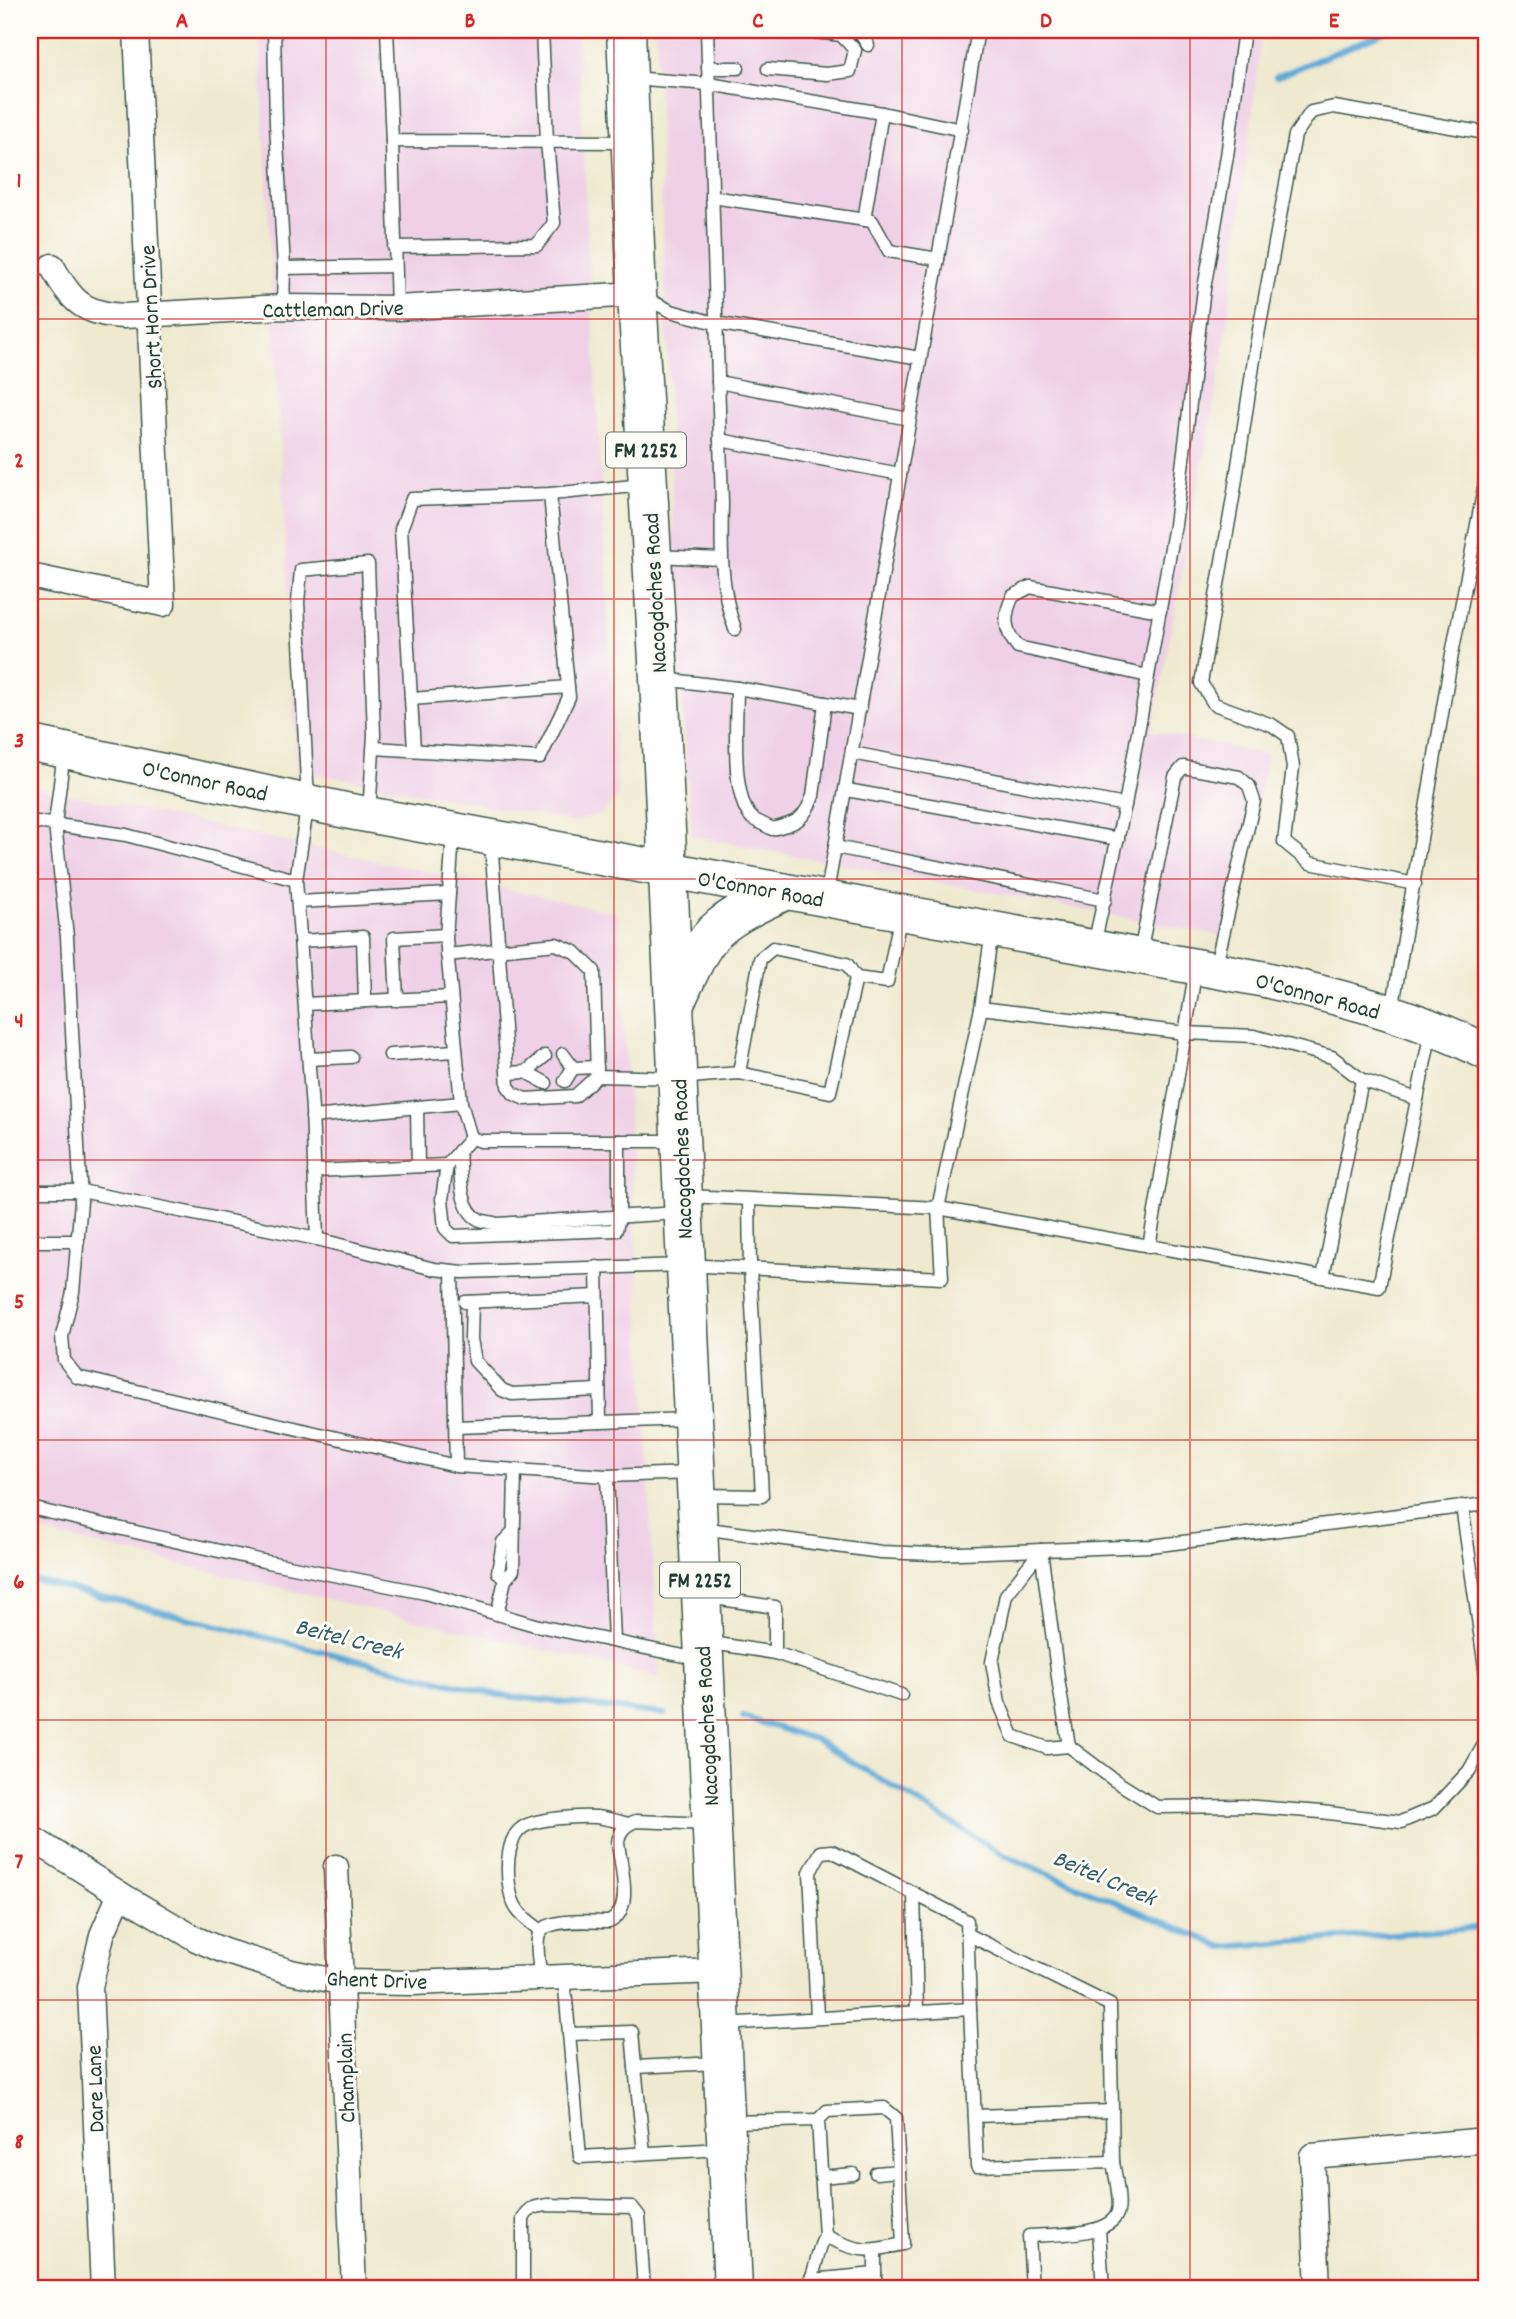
<svg xmlns="http://www.w3.org/2000/svg" width="1516" height="2319" viewBox="0 0 1516 2319" font-family="Dekko,sans-serif">
	<rect width="100%" height="100%" fill="#fdfcf7"/>
	<filter id="ink" filterUnits="userSpaceOnUse"><feTurbulence type="fractalNoise" baseFrequency=".0143" numOctaves="2"/><feDisplacementMap in="SourceGraphic" scale="14" xChannelSelector="R" yChannelSelector="G"/><feConvolveMatrix kernelMatrix="1 2 1 2 8 2 1 2 1" color-interpolation-filters="sRGB"/></filter>
	<filter id="wash" filterUnits="userSpaceOnUse"><feTurbulence type="fractalNoise" baseFrequency=".00686" numOctaves="4" result="noise"/><feDisplacementMap in="SourceGraphic" scale="28" xChannelSelector="R" yChannelSelector="G"/><feGaussianBlur stdDeviation="1.57" result="paint"/><feColorMatrix in="noise" values="0 0 0 0 0 0 0 0 0 0 0 0 0 0 0 0 0 1.4 0 .05"/><feComposite in="paint" operator="in"/></filter>
	<g filter="url(#wash)">
		<rect width="100%" height="100%" fill="#eee9cf"/>
		<!-- built -->
		<g fill="#efd0e6">
			<path d="M259,30H577L618,796L601,814L574,822L297,770Z"/>
			<path d="M656,30H1262L1224,352L1152,731L1267,755L1232,938L692,836L677,635Z"/>
			<path d="M30,786L618,913L659,1677L30,1529Z"/>
		</g>
		<g fill="none" stroke-linecap="round" stroke-linejoin="round">
			<!-- stream -->
			<g stroke="#5fa9d7" stroke-width="6">
				<path d="M1276,77L1390,30"/>
				<path d="M30,1579L498,1695L664,1714"/>
				<path d="M743,1717L815,1739L1004,1855L1223,1947L1486,1927"/>
			</g>
		</g>
	</g>
	<g filter="url(#ink)">
		<g fill="none" stroke-linecap="round" stroke-linejoin="round">
			<defs>
				<g id="lane">
					<path d="M274,30L276,124L284,268L395,266"/>
					<path d="M387,30L392,141L628,142"/>
					<path d="M707,30L722,503C721,546 720,589 735,629"/>
					<path d="M858,30L868,45"/>
					<path d="M708,68H738"/>
					<path d="M768,69L827,74L850,71L855,50L841,35L797,30"/>
					<path d="M631,78L709,84L882,113L962,130"/>
					<path d="M392,141L397,308"/>
					<path d="M712,197L872,221L889,251L938,259"/>
					<path d="M864,220L882,113"/>
					<path d="M394,247L537,245L554,223L547,141L542,30"/>
					<path d="M643,297L671,311L715,323L920,358"/>
					<path d="M283,307L284,268"/>
					<path d="M718,382L909,419"/>
					<path d="M720,440L900,474"/>
					<path d="M655,556L721,559"/>
					<path d="M1148,676L1018,647C1004,631 1003,616 1013,596L1030,587L1160,611"/>
					<path d="M663,679L737,688L860,709"/>
					<path d="M737,688C737,718 730,797 752,818C757,822 766,825 772,829C796,823 804,821 813,796L825,703"/>
					<path d="M411,699L568,687"/>
					<path d="M374,748L540,758L569,697L550,494"/>
					<path d="M414,750L401,529L412,499L550,494L644,485"/>
					<path d="M64,752L55,824L67,937L81,1201L73,1292L62,1336L64,1360L77,1377L456,1466L452,1271"/>
					<path d="M852,753L1125,805"/>
					<path d="M847,790L1118,839"/>
					<path d="M369,814L374,735L368,564L301,570L298,602L308,802L296,880L312,1110L317,1239L434,1269L463,1272L685,1265L942,1278L938,1208L981,1008L992,931"/>
					<path d="M30,821L126,835L296,880"/>
					<path d="M453,834L446,938L461,1103L471,1138"/>
					<path d="M491,839L508,1086L514,1094L525,1099L575,1096L597,1076"/>
					<path d="M835,847L1105,900"/>
					<path d="M1415,884L1310,863L1284,842L1293,767L1288,736L1272,725L1214,704L1201,683L1234,492L1256,346L1295,135L1311,112L1334,107L1486,133"/>
					<path d="M826,898L978,30"/>
					<path d="M298,902L449,894"/>
					<path d="M301,941L363,937L365,1001"/>
					<path d="M1094,945L1125,805L1175,525L1204,289L1227,156L1244,30"/>
					<path d="M1140,953L1175,777L1183,767L1239,777L1249,786L1254,801L1215,969"/>
					<path d="M447,955L556,944L575,952L594,971L597,1076L678,1078L739,1073L830,1092L856,978L887,982L901,914"/>
					<path d="M397,1000L394,938L446,935"/>
					<path d="M305,1004L451,997"/>
					<path d="M981,1008L1185,1033L1254,1036L1332,1057L1362,1080L1417,1099"/>
					<path d="M1392,1011L1452,654L1486,478"/>
					<path d="M563,1054L573,1068L597,1067"/>
					<path d="M390,1055L456,1051"/>
					<path d="M309,1059L351,1057"/>
					<path d="M526,1072L546,1083"/>
					<path d="M508,1073L526,1072L545,1056"/>
					<path d="M739,1073L760,959L773,948L847,964L856,978"/>
					<path d="M565,1081L573,1068"/>
					<path d="M417,1107L418,1166"/>
					<path d="M312,1117L461,1103"/>
					<path d="M471,1138L447,1165L442,1199L445,1228L453,1236L616,1230L619,1217V1141"/>
					<path d="M471,1138L481,1141H676"/>
					<path d="M459,1151C461,1171 458,1210 480,1220C485,1222 492,1222 497,1224L679,1213"/>
					<path d="M314,1171L447,1165"/>
					<path d="M30,1191H81L317,1239"/>
					<path d="M686,1196L938,1208L1379,1287L1431,1031"/>
					<path d="M30,1241H78"/>
					<path d="M1149,1247L1196,968"/>
					<path d="M597,1267L600,1422"/>
					<path d="M1323,1277L1362,1080"/>
					<path d="M465,1302L597,1296"/>
					<path d="M472,1302L471,1339L475,1361L502,1390L512,1394L599,1390"/>
					<path d="M456,1427L689,1419"/>
					<path d="M456,1466L607,1476"/>
					<path d="M700,1495L762,1496L750,1267L749,1200"/>
					<path d="M1462,1506L1486,1675"/>
					<path d="M30,1508L263,1561L425,1593L535,1625L698,1659"/>
					<path d="M701,1528L881,1552L934,1554L1151,1546L1486,1504"/>
					<path d="M1041,1550L1006,1595L992,1662L999,1702L1013,1736L1047,1748L1069,1746L1114,1780L1157,1807L1243,1806L1321,1812L1401,1822L1434,1808L1469,1771L1486,1741"/>
					<path d="M1041,1550L1059,1685L1069,1746"/>
					<path d="M505,1580L498,1572L503,1542L513,1532"/>
					<path d="M497,1614L505,1580L513,1570L515,1470"/>
					<path d="M614,1641L607,1476L693,1473"/>
					<path d="M706,1642L775,1653V1607L707,1597"/>
					<path d="M775,1653L901,1695"/>
					<path d="M914,1893L917,2012"/>
					<path d="M541,1931C533,1924 523,1918 517,1909C505,1892 503,1841 522,1828C534,1818 580,1816 596,1817C607,1818 617,1821 628,1824"/>
					<path d="M967,1934L1110,2005L1113,2162L977,2166L970,2009"/>
					<path d="M564,1977L580,2157L722,2149"/>
					<path d="M540,1978C540,1965 536,1950 538,1938C541,1916 592,1922 609,1922C635,1910 620,1865 618,1843C619,1831 625,1825 636,1821L709,1824"/>
					<path d="M724,2024L970,2009L967,1921L832,1851L821,1852L810,1872L817,2017"/>
					<path d="M569,2034L632,2032L635,2067L718,2063"/>
					<path d="M635,2067L644,2153"/>
					<path d="M975,2116L1112,2111"/>
					<path d="M818,2120L827,2111L884,2108L896,2118L903,2244C866,2252 860,2253 825,2236"/>
					<path d="M728,2122L818,2120L825,2236C814,2256 818,2275 803,2289"/>
					<path d="M876,2173L899,2171"/>
					<path d="M821,2177L853,2174"/>
					<path d="M1099,2230L1103,2289"/>
					<path d="M875,2250V2289"/>
					<path d="M812,2280L875,2274"/>
					<path d="M523,2289V2219C529,2207 535,2207 548,2205L632,2207L639,2216L644,2289"/>
					<path d="M1032,2289L1029,2236C1051,2234 1112,2237 1118,2211C1121,2200 1115,2174 1113,2162"/>
				</g>
				<g id="street">
					<path d="M52,266C71,301 83,314 124,316L283,307L397,308L637,294"/>
					<path d="M30,576L163,604L136,30"/>
					<path d="M30,1837L120,1894L196,1939L224,1951L291,1972L340,1982L412,1983L717,1971"/>
					<path d="M336,1867L354,2289"/>
					<path d="M103,2289L90,1987L102,1935L120,1894"/>
					<path d="M1318,2289L1312,2156L1486,2140"/>
				</g>
				<path id="secondary" d="M30,743L348,811L1263,979C1339,997 1417,1016 1486,1052"/>
				<g id="primary">
					<path d="M626,30L637,294L659,678L733,2289"/>
					<path d="M675,1003C687,979 698,945 720,927C738,912 761,902 782,892"/>
				</g>
			</defs>
			<!-- lane casing -->
			<use href="#lane" stroke="#3e574b" stroke-width="15"/>
			<!-- street casing -->
			<use href="#street" stroke="#3e574b" stroke-width="27"/>
			<!-- secondary casing -->
			<use href="#secondary" stroke="#3e574b" stroke-width="38"/>
			<!-- primary casing -->
			<use href="#primary" stroke="#3e574b" stroke-width="41"/>
			<!-- lane -->
			<use href="#lane" stroke="#fff" stroke-width="12"/>
			<!-- street -->
			<use href="#street" stroke="#fff" stroke-width="24"/>
			<!-- secondary -->
			<use href="#secondary" stroke="#fff" stroke-width="35"/>
			<!-- primary -->
			<use href="#primary" stroke="#fff" stroke-width="38"/>
		</g>
	</g>
	<!-- grid -->
	<path fill="none" stroke="#d62828" stroke-width="2" stroke-opacity="0.55" d="M326,30V2289M614,30V2289M902,30V2289M1190,30V2289M30,319H1486M30,599H1486M30,879H1486M30,1160H1486M30,1440H1486M30,1720H1486M30,2000H1486"/>
	<g text-anchor="middle" stroke-width="6" stroke-linejoin="round" paint-order="stroke">
		<!-- shield labels -->
		<g fill="#fdfcf7" stroke="#62766e" stroke-width="2">
			<rect x="606" y="432.5" width="80" height="35" rx="5"/>
			<rect x="660" y="1562.5" width="80" height="35" rx="5"/>
		</g>
		<g font-size="21" font-weight="bold" fill="#1f3d34">
			<text x="646" y="457">FM 2252</text>
			<text x="700" y="1587">FM 2252</text>
		</g>
		<!-- street labels -->
		<g font-size="23" fill="#1f3d34" stroke="#fdfcf7">
			<text transform="translate(333 308) rotate(-1)" y="8">Cattleman Drive</text>
			<text transform="translate(150 317) rotate(-93)" y="8">Short Horn Drive</text>
			<text transform="translate(654 593) rotate(-93)" y="8">Nacogdoches Road</text>
			<text transform="translate(205 780) rotate(12)" y="8">O'Connor Road</text>
			<text transform="translate(761 888) rotate(10)" y="8">O'Connor Road</text>
			<text transform="translate(1318 995) rotate(15)" y="8">O'Connor Road</text>
			<text transform="translate(681 1159) rotate(-92)" y="8">Nacogdoches Road</text>
			<text transform="translate(706 1726) rotate(-93)" y="8">Nacogdoches Road</text>
			<text transform="translate(377 1979) rotate(2)" y="8">Ghent Drive</text>
			<text transform="translate(345 2078) rotate(-92)" y="8">Champlain</text>
			<text transform="translate(94 2089) rotate(-92)" y="8">Dare Lane</text>
		</g>
		<!-- water labels -->
		<g font-size="24" font-style="italic" fill="#325d65" stroke="#fdfcf7">
			<text transform="translate(349 1638) rotate(14)" y="8">Beitel Creek</text>
			<text transform="translate(1105 1877) rotate(23)" y="8">Beitel Creek</text>
		</g>
	</g>
	<!-- margin -->
	<rect width="1516" height="2319" fill="none" stroke="#fdfcf7" stroke-width="77"/>
	<rect x="38" y="38" width="1440" height="2242" fill="none" stroke="#d62828" stroke-width="2.5"/>
	<g font-size="23" text-anchor="middle" font-weight="bold" fill="#d62828">
		<text x="182" y="27">A</text>
		<text x="470" y="27">B</text>
		<text x="758" y="27">C</text>
		<text x="1046" y="27">D</text>
		<text x="1334" y="27">E</text>
		<text x="19" y="187">1</text>
		<text x="19" y="467">2</text>
		<text x="19" y="747">3</text>
		<text x="19" y="1027">4</text>
		<text x="19" y="1308">5</text>
		<text x="19" y="1588">6</text>
		<text x="19" y="1868">7</text>
		<text x="19" y="2148">8</text>
	</g>
</svg>
